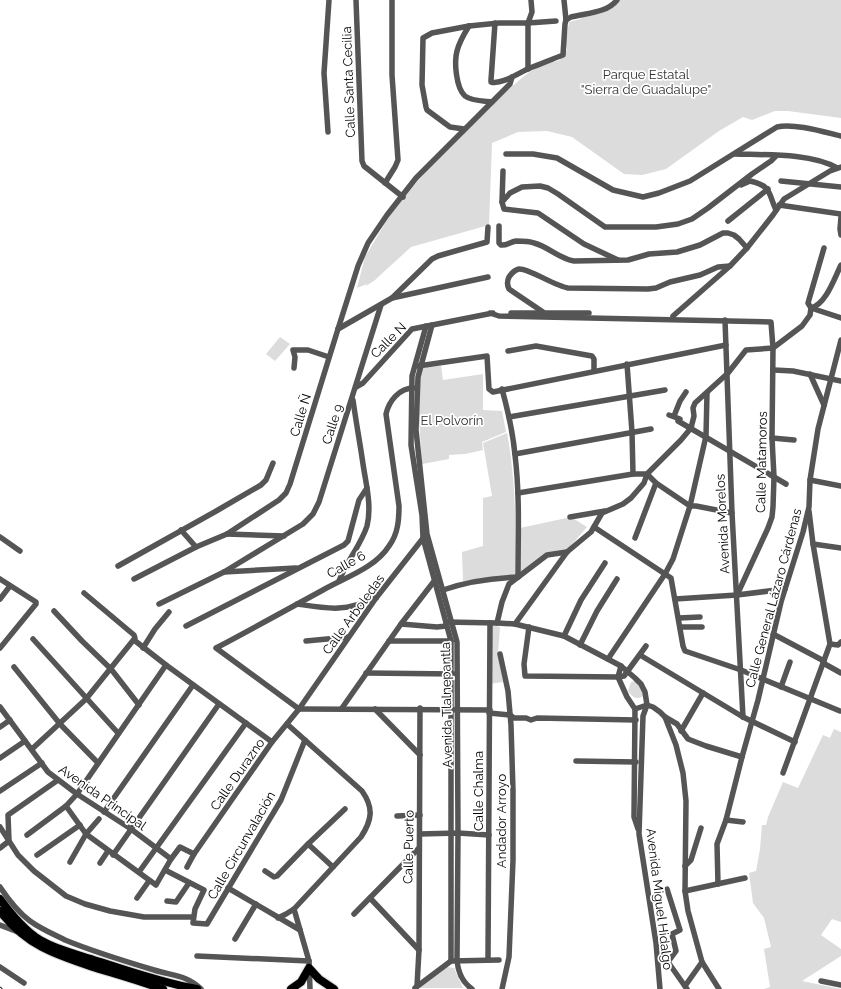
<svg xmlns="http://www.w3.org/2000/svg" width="841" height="989" viewBox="0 0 841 989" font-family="Raleway,sans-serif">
	<rect width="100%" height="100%" fill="#fff"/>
	<!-- green -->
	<g fill="#dcdcdc">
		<path d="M617,0H841V118L788,111H775L752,120L743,117L719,131L666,169L642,175L624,174L572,137L547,131L518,132L492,143L489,225L411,247L375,280L366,286L367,284L357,288L365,257L393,210L429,168L477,117L523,77L536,67L560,60L567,50L566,42L569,22L580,19L588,14L612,7Z"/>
		<path d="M280,337L290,344L275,361L266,354Z"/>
		<path d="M441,366L443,380L483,374V410L502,411L506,432L482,442L483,450L465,454L449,455V459L422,464L418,406L420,367Z"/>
		<path d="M507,433C516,480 516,528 515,576L463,581L462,552L483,546V498L492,496L483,443Z"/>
		<path d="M571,517L587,527L567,550L546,554L519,574L520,528Z"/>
		<path d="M492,625L500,627L498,654L503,682L489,684Z"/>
		<path d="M635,681L643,690V696C637,701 631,696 628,691L631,682Z"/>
		<path d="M834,729L841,732V922L832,919L821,935L841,949V956L802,981L841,989H764L770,987L764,949L771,947L764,918L753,903L749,873L756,871L760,849L762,825H766L768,817L783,782L798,788L823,735L830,738Z"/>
		<path d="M447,967L454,968L463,988H418Z"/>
	</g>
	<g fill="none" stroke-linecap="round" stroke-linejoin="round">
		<defs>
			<g id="highway">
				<path d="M0,899C11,914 24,930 40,940C57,950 79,955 97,961C130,971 163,983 197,989"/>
				<path d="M0,911C28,947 57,955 99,969C120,975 142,982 163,989"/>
				<path d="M291,989L301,982L309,968L319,979L334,989"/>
			</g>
		</defs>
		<!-- highway casing -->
		<use href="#highway" stroke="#dbdbdb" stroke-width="10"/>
		<!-- minor -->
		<g stroke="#555" stroke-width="5.5">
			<path d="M356,0L362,161L364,166L403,197"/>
			<path d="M566,20L571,17C586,13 607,13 617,0"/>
			<path d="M495,23L491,80V82C502,85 520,72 530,68C541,64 552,59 563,55L565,24L566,20L564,0"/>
			<path d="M469,26C464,34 459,43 457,51C454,62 456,88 465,96C471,101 484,101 492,102"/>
			<path d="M528,69V23L532,12L531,0"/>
			<path d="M464,129L450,127L427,110L426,107L422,85L423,38L432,33L469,26L499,23H528L556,21"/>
			<path d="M328,132L324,73L329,0"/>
			<path d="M506,154H533L557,158L613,190L643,197L659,193L690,181L777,127C794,123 824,132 841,136"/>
			<path d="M735,154C765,155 811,153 837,168"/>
			<path d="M503,171L502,202L504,209L538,213L584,244L618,260"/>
			<path d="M781,181L841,187"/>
			<path d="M385,183L395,167L398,160L392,75V0"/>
			<path d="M741,185L750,181C772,186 768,193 776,210"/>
			<path d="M502,202L510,193L522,187L540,186L548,188L558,194L605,227H656L678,224L692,219L708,208L752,174L771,161L776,156"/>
			<path d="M779,205L841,214"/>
			<path d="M841,217L840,229L841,235"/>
			<path d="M728,221L768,189"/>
			<path d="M499,226V243L501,245C506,246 510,242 516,241C522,241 529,241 534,243C549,247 560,259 574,261L628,260L649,254L677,252L700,245L723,233H728L734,235L739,239L747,248"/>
			<path d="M824,248L808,303L811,308L841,318"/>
			<path d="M392,298L432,259L438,256L487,242L488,227"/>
			<path d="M543,312L509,289C507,285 507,281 509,277C511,274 515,270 519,269C528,268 555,286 568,288L648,289L656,288L670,282L700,275L718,267L730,266"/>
			<path d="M490,313L499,316L771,322L773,348L772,438L774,477L773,507L772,517L768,528L737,595"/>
			<path d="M511,313H589"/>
			<path d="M673,316L730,266L747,248L773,215L784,199L830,171L841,167"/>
			<path d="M725,320L732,513L743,717"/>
			<path d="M432,325L418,377L416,430L427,534L457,642L458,833L457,960C458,973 462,982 472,989"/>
			<path d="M426,326L412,376L411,445L422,515L423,538L451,641V961"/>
			<path d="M338,329L392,298L488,277"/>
			<path d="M508,351L536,346L592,356L594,359V371"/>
			<path d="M627,364L632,432L633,474"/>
			<path d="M418,366L487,356L489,389L493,392L726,345"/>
			<path d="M294,368L295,357L293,350H308L329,357"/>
			<path d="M774,370L793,371L841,381"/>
			<path d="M810,374L824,405"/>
			<path d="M356,387L363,383L412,329L493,313"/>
			<path d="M502,389C508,411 513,433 515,455C520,496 518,536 518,577"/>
			<path d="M669,415L680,419L678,421L786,484"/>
			<path d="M674,416L680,401L686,392"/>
			<path d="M509,417L665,390"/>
			<path d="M772,438L794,440"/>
			<path d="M515,454L651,429"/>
			<path d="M810,480L841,486"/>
			<path d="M518,493L633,474H647L656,483L690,506H696L732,513"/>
			<path d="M570,517L605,511"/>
			<path d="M594,527L671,578L683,646L685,651L741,670L840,711"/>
			<path d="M181,530L196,547"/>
			<path d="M227,534L284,536"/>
			<path d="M0,537L20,551"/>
			<path d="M635,538L656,483"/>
			<path d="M813,544L841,548"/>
			<path d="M118,566L218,510L261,485L266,480L273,463"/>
			<path d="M224,572L296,568"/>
			<path d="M0,579L36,602V604L0,648"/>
			<path d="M134,579L196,547L227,534L279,500L286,493L290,484L338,329L358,266L368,243L387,215L416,178L510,84L512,77"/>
			<path d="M339,581C346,562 361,545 367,526C372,506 366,484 363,464C360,443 356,422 353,400"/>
			<path d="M443,590C468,581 492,578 518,577"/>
			<path d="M0,599L10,586"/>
			<path d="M675,599L737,595L785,589"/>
			<path d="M159,604L224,572L303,524L313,514L319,502L381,305"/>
			<path d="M297,604C330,609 344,612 376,598"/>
			<path d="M54,611L82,641L111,669L139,705"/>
			<path d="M679,618L700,617"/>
			<path d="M497,623L502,602L509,584L547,555L567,552"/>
			<path d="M401,624L437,627L446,626V622L497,623L515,624L564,636L621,666L635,678L641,684L645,692L647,705L643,716L639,834L656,943L660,989"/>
			<path d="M515,624L567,552L591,532L602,513L623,504L631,498L644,483L647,474L681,440L691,428L694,416L693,408L695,403L728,373L746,350L773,348L802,326L810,315L811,308C826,304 834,279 841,265"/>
			<path d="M186,626L344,545L348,541L359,500L367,488"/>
			<path d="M529,627L524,664L525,676L618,677L624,676L646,646"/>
			<path d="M680,627H702"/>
			<path d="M773,634L824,661"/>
			<path d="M564,636L581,600L605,563"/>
			<path d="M33,639L118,733"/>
			<path d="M134,640L166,665L272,742"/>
			<path d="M306,641L348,637"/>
			<path d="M389,641H451"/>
			<path d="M830,644L838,645L841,642"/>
			<path d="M580,645L597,611L617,579"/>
			<path d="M143,648L155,629L169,612"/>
			<path d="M500,654L508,691L511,725L513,791V860L509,957L502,989"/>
			<path d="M640,655L743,717L795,742"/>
			<path d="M608,659L665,574L673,559L690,506L706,436L707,393"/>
			<path d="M823,663L841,673"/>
			<path d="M621,666L618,677L627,697L635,709L634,817L638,829"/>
			<path d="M14,667L60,724L98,763"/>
			<path d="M366,673L454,674"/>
			<path d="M781,687L790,662"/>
			<path d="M0,707L48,772L77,794L131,829L171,859"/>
			<path d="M342,708L401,624L435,580"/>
			<path d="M299,709L216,648C252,629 288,609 323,590C346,577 375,568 389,546C398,534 399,520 399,506L386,414C389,401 399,388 414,388"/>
			<path d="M299,709L490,710"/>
			<path d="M375,709L420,755"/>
			<path d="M635,709L647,705L653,707L660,712L665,717L676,745L683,773L686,801L685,891L688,911L702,962L719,989"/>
			<path d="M489,713L510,715L514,718H526L531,720L537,718L636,720"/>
			<path d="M665,717L677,724L688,739L706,746L742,757"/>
			<path d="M0,727L10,720"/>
			<path d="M681,731L703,693"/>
			<path d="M32,749L86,699L135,638L134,635L84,593"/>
			<path d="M0,758L25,741"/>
			<path d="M576,761L636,762"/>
			<path d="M783,773L830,644L813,544L809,511"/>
			<path d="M0,791L42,763"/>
			<path d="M66,806L86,834L156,885L171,859L180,847L194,854"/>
			<path d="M104,812L193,685"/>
			<path d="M397,816L420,815"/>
			<path d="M726,820L743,822"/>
			<path d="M0,827L18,855L34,871L66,896L85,904L110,911L144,917H193"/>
			<path d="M420,834L458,833L489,835"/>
			<path d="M27,835L66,806L77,794L166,665"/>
			<path d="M308,844L333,867"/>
			<path d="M0,848L9,841L8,815L58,780"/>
			<path d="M37,855L80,825"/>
			<path d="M113,855L219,704"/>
			<path d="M70,862L86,834L99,819"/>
			<path d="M100,863L108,851"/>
			<path d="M685,866L691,860L701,828"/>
			<path d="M187,867L194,854L272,742L299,709L376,598L424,537"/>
			<path d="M165,870L204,890L195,909L193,923L207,924L281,800L305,740"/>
			<path d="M265,871L274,877L277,876L308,844L345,809"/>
			<path d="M139,872L246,723"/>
			<path d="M718,884L717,844L726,820L742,757L758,700L781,602L803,532L809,507L810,480L818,429L841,340"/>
			<path d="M0,887C8,899 18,912 30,921C41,929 53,934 65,940C94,952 124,961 154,970C173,976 187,975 201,989"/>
			<path d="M228,888L300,930"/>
			<path d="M667,889L680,930L672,934L676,951L668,962L687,989"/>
			<path d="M685,891L745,878"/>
			<path d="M137,898L149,881"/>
			<path d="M370,898L419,950"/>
			<path d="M167,901L176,902L189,883"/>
			<path d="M294,909L309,961L310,989"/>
			<path d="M354,914L419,848"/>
			<path d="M278,918L286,914L294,909L361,837C372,820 374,808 362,791L287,724"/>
			<path d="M0,925L18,932"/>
			<path d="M235,939L256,904"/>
			<path d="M197,956L309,961"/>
			<path d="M488,959L490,623"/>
			<path d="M0,967L24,983"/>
			<path d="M821,981L841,985"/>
			<path d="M417,986L419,950L420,708"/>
			<path d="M685,986L702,962"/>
			<path d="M415,988L451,961L499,960"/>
		</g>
		<!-- highway -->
		<use href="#highway" stroke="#000" stroke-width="8"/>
		<defs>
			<path id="rail" d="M0,988L1,989"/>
		</defs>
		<!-- rail casing -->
		<use href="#rail" stroke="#000" stroke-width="3"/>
		<!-- rail -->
		<use href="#rail" stroke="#fff" stroke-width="1.5" stroke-dasharray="4.5" stroke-linecap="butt"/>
	</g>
	<g text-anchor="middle" stroke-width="3.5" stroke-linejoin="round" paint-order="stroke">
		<!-- park labels -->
		<g font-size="13" fill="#333" stroke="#fff">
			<text x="646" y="79">Parque Estatal<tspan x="646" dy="15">"Sierra de Guadalupe"</tspan></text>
			<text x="452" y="425">El Polvorín</text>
		</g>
		<!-- street labels -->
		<g font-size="13" fill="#000" stroke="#fff">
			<text transform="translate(348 82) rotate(-92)" y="5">Calle Santa Cecilia</text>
			<text transform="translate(388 340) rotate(-45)" y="5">Calle N</text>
			<text transform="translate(300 415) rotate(-73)" y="5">Calle Ñ</text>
			<text transform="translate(332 424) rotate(-72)" y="5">Calle 9</text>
			<text transform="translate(761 462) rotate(-89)" y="5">Calle Matamoros</text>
			<text transform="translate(722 524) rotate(-93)" y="5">Avenida Morelos</text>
			<text transform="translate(346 564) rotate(-29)" y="5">Calle 6</text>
			<text transform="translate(773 598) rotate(-75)" y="5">Calle General Lázaro Cárdenas</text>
			<text transform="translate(353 614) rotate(-54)" y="5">Calle Arboledas</text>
			<text transform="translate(446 705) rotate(-91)" y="5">Avenida Tlalnepantla</text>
			<text transform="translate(237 774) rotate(-55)" y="5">Calle Durazno</text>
			<text transform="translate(478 791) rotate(-90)" y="5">Calle Chalma</text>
			<text transform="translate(103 797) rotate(35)" y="5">Avenida Principal</text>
			<text transform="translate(501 821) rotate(-90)" y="5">Andador Arroyo</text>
			<text transform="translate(241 845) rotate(-60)" y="5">Calle Circunvalación</text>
			<text transform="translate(408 847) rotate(-89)" y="5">Calle Puerto</text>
			<text transform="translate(660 899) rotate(83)" y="5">Avenida Miguel Hidalgo</text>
		</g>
	</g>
</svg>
